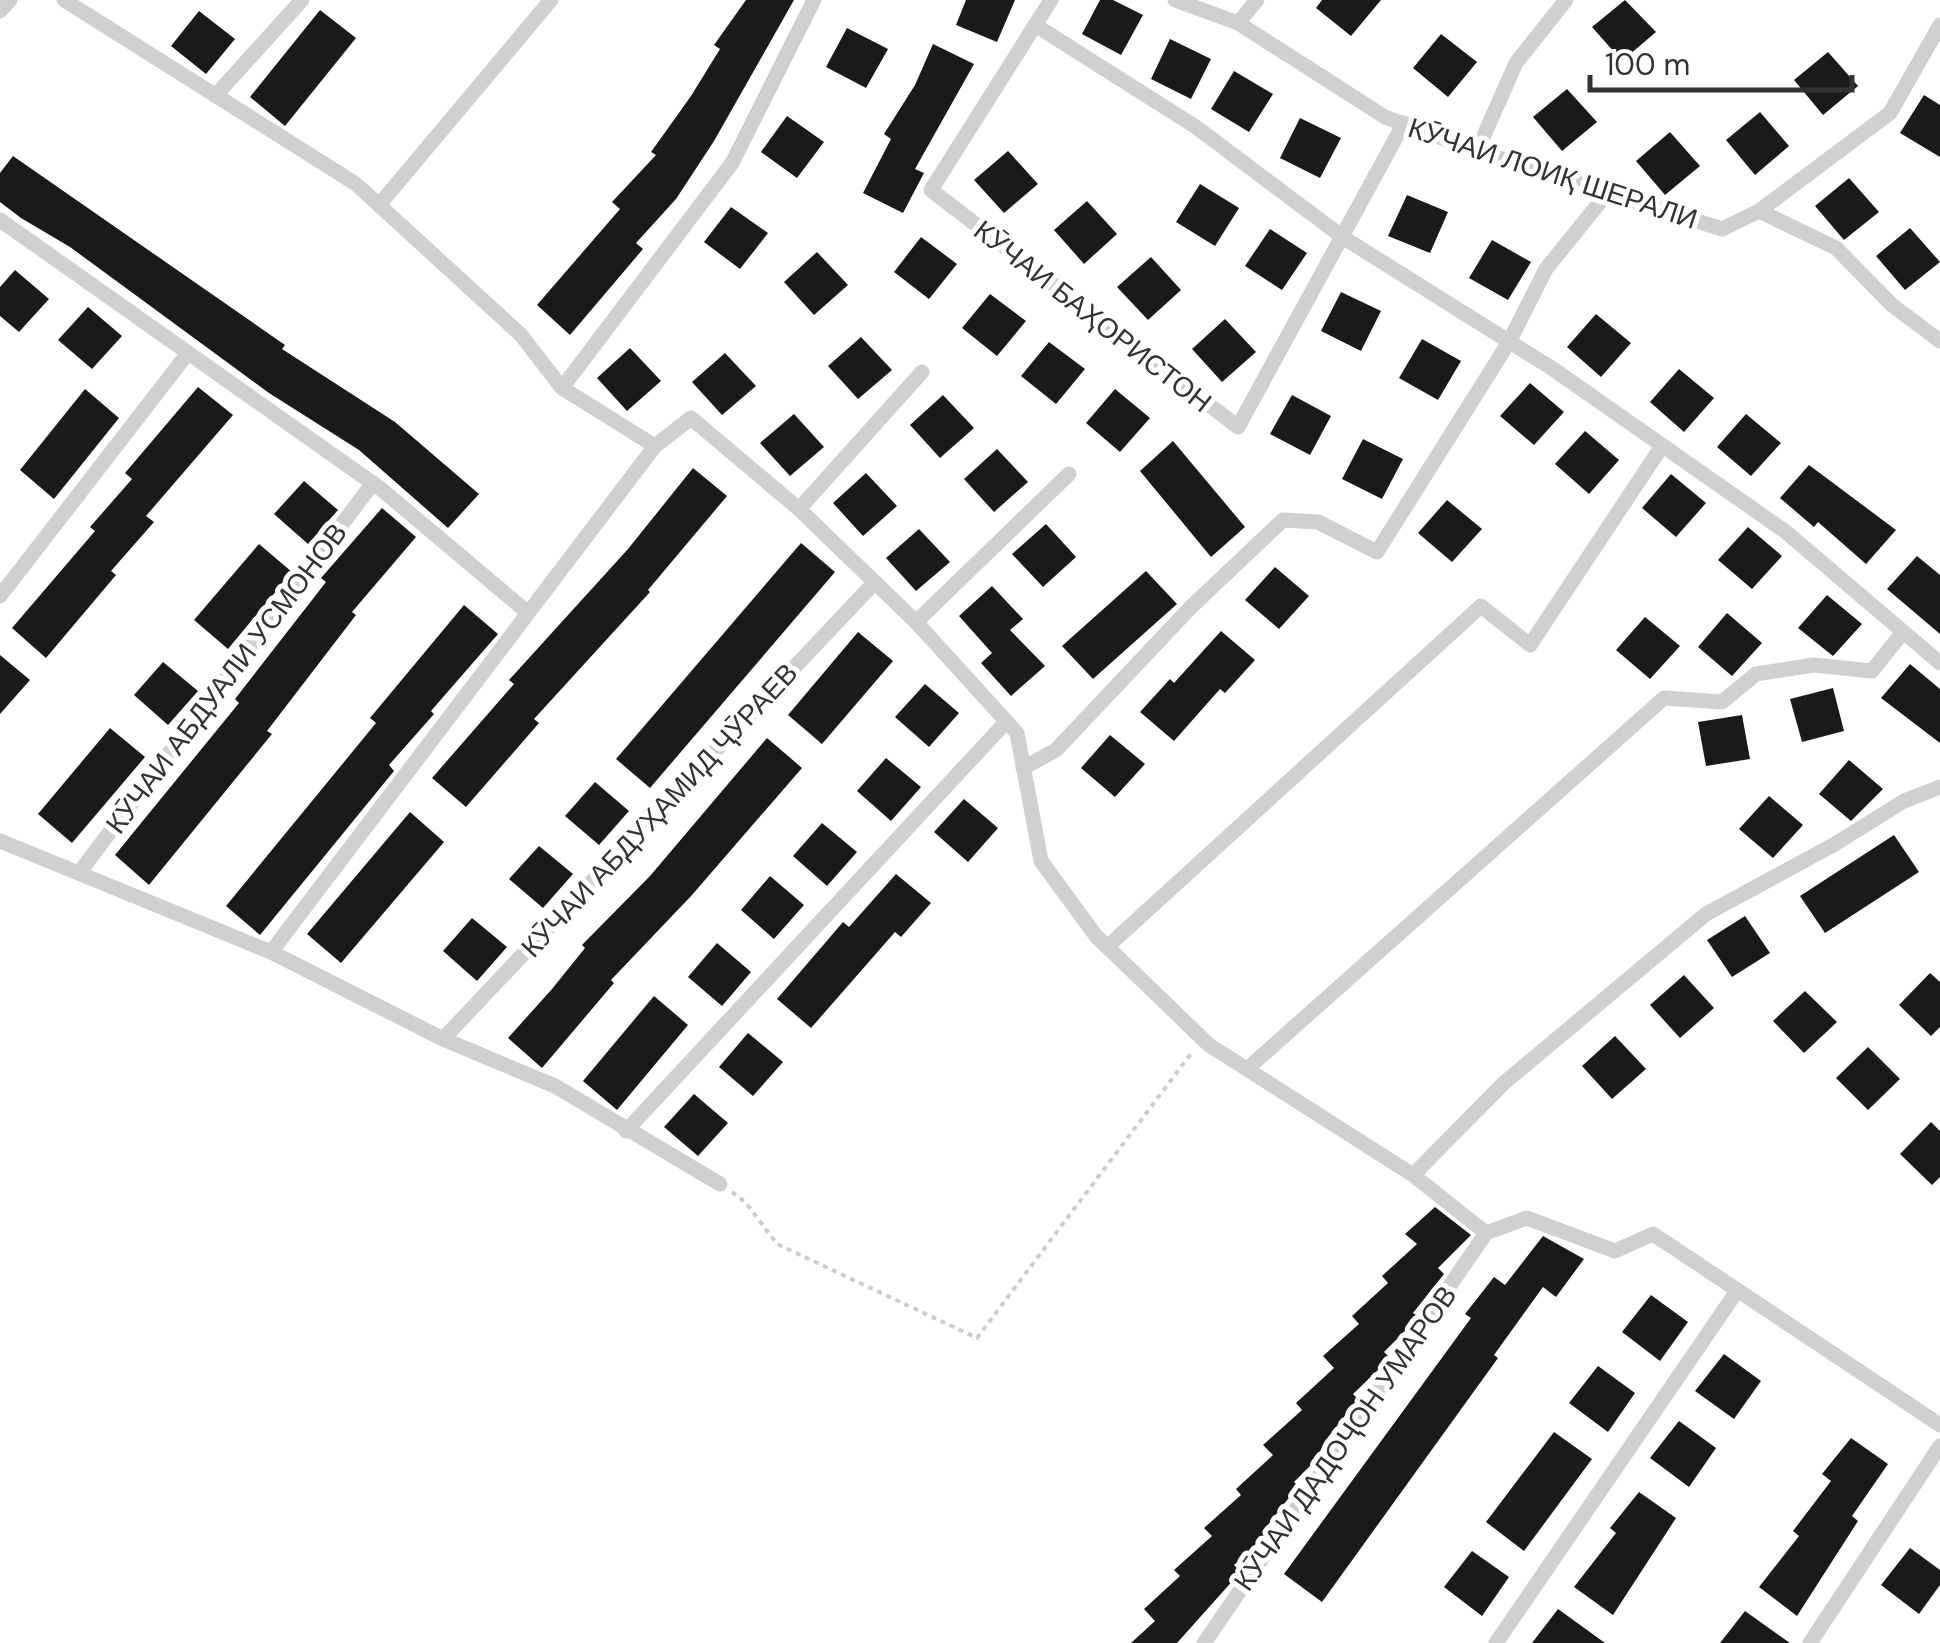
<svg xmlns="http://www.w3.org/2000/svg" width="1940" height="1643" viewBox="0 0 1940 1643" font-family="'DM Sans',sans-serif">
	<rect width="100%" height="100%" fill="#fff"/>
	<!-- building -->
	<g fill="#1a1a1a">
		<path d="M746,0H794L714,141L676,199L636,243L643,249L570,335L537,305L620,209L612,202L656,155L651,152L691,96L720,49L714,45Z"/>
		<path d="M966,0H1015L997,42L956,25Z"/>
		<path d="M1100,0H1113L1143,15L1121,55L1082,34Z"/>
		<path d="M1322,0H1381L1351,36L1316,8Z"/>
		<path d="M1625,0L1656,32L1622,61L1592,27Z"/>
		<path d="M320,10L356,38L285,126L250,97Z"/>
		<path d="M199,11L235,39L206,74L171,46Z"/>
		<path d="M847,28L888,49L866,88L826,67Z"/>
		<path d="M1441,34L1477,62L1448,97L1413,68Z"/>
		<path d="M1170,39L1211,59L1191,99L1151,79Z"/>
		<path d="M933,44L974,64L915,169L924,173L903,213L863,193L891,139L884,134L915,85Z"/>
		<path d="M1828,52L1858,86L1823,115L1794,80Z"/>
		<path d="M1234,71L1273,94L1249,132L1211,109Z"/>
		<path d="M1567,89L1597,122L1562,151L1533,117Z"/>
		<path d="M1924,95L1940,105V157L1900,133Z"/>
		<path d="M1760,112L1789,146L1755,175L1726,140Z"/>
		<path d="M787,116L824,142L797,178L761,152Z"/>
		<path d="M1300,118L1341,138L1320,178L1280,158Z"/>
		<path d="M1670,132L1700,166L1665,195L1636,161Z"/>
		<path d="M1008,151L1038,184L1004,213L974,180Z"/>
		<path d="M13,156L285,345L282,349L395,422L479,494L448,528L359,450L269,393L70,247L21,218L0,202V173Z"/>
		<path d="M1849,178L1879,212L1844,240L1815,206Z"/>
		<path d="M1200,184L1239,208L1215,246L1176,222Z"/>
		<path d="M1407,195L1448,212L1430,253L1388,236Z"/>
		<path d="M1087,201L1117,234L1084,264L1054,230Z"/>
		<path d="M731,207L768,233L740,269L704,242Z"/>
		<path d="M1910,228L1940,262L1905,290L1876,256Z"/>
		<path d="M1270,229L1307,253L1282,290L1245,266Z"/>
		<path d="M921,237L957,264L929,299L894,272Z"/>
		<path d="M1492,240L1531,262L1508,300L1469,278Z"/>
		<path d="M817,252L848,285L814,315L784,282Z"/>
		<path d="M1151,257L1181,290L1148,320L1117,287Z"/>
		<path d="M15,270L49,299L19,332L0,316V287Z"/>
		<path d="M1341,292L1381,311L1361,351L1321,331Z"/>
		<path d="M990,294L1026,321L997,356L962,328Z"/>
		<path d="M88,307L122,336L92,369L58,340Z"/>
		<path d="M1596,314L1631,343L1601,377L1567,347Z"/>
		<path d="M1225,319L1256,352L1222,382L1192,349Z"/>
		<path d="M861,337L892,370L858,399L828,366Z"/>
		<path d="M1422,339L1461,361L1438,400L1399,378Z"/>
		<path d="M1049,342L1085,369L1056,404L1021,376Z"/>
		<path d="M630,348L661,381L627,411L597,378Z"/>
		<path d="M725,353L756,386L722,415L692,382Z"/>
		<path d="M1679,369L1714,398L1684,432L1650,402Z"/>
		<path d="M1530,383L1564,412L1534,445L1500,416Z"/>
		<path d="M198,387L233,415L146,516L154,522L111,571L116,575L46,658L12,628L95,531L90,527L132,479L125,473Z"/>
		<path d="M85,389L119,418L54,499L20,470Z"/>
		<path d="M1115,389L1150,418L1120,452L1086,423Z"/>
		<path d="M943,395L974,428L940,458L910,425Z"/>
		<path d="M1292,395L1331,416L1310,455L1270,434Z"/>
		<path d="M794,414L824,447L790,476L760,443Z"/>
		<path d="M1746,414L1781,443L1751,476L1717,447Z"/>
		<path d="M1585,431L1619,460L1589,494L1555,464Z"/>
		<path d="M1363,439L1403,459L1382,499L1342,479Z"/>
		<path d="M1173,441L1245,527L1211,557L1140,471Z"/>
		<path d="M997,449L1028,482L994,512L964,479Z"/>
		<path d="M1809,465L1896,530L1866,564L1818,522L1814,527L1780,498Z"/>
		<path d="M693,468L727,496L648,590L650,592L534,719L539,723L466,807L432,778L514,684L509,680L628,549Z"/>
		<path d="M866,473L897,506L863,536L833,503Z"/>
		<path d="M1671,474L1706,503L1676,537L1642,508Z"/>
		<path d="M304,481L338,510L308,544L274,514Z"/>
		<path d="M1447,500L1482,529L1452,562L1418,533Z"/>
		<path d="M382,508L416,537L352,612L356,615L267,731L272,734L149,885L115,855L239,703L235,699L326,582L321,578Z"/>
		<path d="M1046,524L1076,557L1043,587L1012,554Z"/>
		<path d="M1748,527L1782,556L1752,589L1718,560Z"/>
		<path d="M919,529L950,562L916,591L886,558Z"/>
		<path d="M801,543L835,572L650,788L616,759Z"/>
		<path d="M259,544L292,572L228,649L194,620Z"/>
		<path d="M1917,556L1940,575V634L1887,589Z"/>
		<path d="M1275,567L1309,596L1279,629L1245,600Z"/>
		<path d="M1146,571L1177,604L1093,679L1062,646Z"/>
		<path d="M992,586L1023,619L1010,630L1045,666L1011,696L981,663L992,653L959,616Z"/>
		<path d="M1827,595L1862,624L1833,656L1798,628Z"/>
		<path d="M464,605L498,634L431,711L434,714L389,765L394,771L260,935L226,906L376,723L370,718Z"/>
		<path d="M1727,613L1762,643L1732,676L1698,647Z"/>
		<path d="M1645,617L1680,646L1650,679L1616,650Z"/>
		<path d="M1221,631L1255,660L1225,693L1220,689L1174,741L1140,712L1170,679L1174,683Z"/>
		<path d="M858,632L893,661L822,744L788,715Z"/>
		<path d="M0,655L30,680L0,714Z"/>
		<path d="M163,662L198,691L168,725L134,695Z"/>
		<path d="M1910,664L1940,689V743L1881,698Z"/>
		<path d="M925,684L959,713L929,747L895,717Z"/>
		<path d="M1833,688L1844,731L1802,742L1790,699Z"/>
		<path d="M1742,715L1750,759L1706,766L1698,722Z"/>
		<path d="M110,728L145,757L72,843L38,814Z"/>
		<path d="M1110,735L1145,764L1115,797L1081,768Z"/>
		<path d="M767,738L802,768L692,895L611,980L614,983L542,1068L508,1038L552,989L585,948L582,945L650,876Z"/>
		<path d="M886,758L921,787L891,821L857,791Z"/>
		<path d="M1849,760L1883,789L1851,821L1819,794Z"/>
		<path d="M595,782L629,811L599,845L565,816Z"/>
		<path d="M1769,796L1803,825L1773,858L1739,829Z"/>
		<path d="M964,799L998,828L968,862L934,832Z"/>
		<path d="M410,812L444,842L341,963L307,934Z"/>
		<path d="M822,823L857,852L827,886L793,856Z"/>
		<path d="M1894,835L1919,872L1825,933L1800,896Z"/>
		<path d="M539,846L573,874L543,908L509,879Z"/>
		<path d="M896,874L931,903L901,937L895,932L811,1028L777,999L843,922L849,927Z"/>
		<path d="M770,876L804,905L774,939L741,910Z"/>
		<path d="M1745,916L1770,953L1732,977L1707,940Z"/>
		<path d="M472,918L507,947L477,981L443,951Z"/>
		<path d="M717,943L751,972L722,1006L688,977Z"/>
		<path d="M1930,973L1940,982V1027L1931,1036L1899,1005Z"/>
		<path d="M1684,975L1714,1008L1680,1038L1650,1005Z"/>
		<path d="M1805,991L1837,1022L1804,1053L1773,1021Z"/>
		<path d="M654,996L688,1025L617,1110L583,1081Z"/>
		<path d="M748,1033L783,1062L753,1096L719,1067Z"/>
		<path d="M1615,1036L1646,1069L1612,1099L1582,1066Z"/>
		<path d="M1868,1047L1900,1079L1868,1110L1836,1078Z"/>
		<path d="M694,1094L728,1123L698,1156L664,1127Z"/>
		<path d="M1931,1122L1940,1131V1177L1932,1185L1900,1154Z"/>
		<path d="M1435,1207L1471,1235L1438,1268L1444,1274L1413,1313L1416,1315L1404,1332L1384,1352L1388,1356L1379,1369L1353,1394L1358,1399L1325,1441L1316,1460L1294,1482L1298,1486L1267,1526L1263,1537L1234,1565L1240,1571L1236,1577L1177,1643H1131L1155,1621L1144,1609L1180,1576L1174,1570L1212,1536L1204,1528L1241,1495L1236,1489L1273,1455L1263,1445L1302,1410L1296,1403L1334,1368L1323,1356L1359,1324L1352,1316L1388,1283L1382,1276L1417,1244L1405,1234Z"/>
		<path d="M1543,1236L1584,1259L1556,1297L1543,1287L1494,1355L1498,1358L1322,1602L1284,1574L1471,1318L1465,1314L1494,1277L1505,1285Z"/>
		<path d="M1651,1295L1688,1322L1660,1361L1622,1332Z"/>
		<path d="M1724,1354L1761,1381L1734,1419L1695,1391Z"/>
		<path d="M1598,1366L1635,1393L1608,1432L1569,1403Z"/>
		<path d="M1679,1421L1716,1448L1689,1487L1650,1458Z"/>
		<path d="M1554,1432L1592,1459L1524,1551L1486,1522Z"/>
		<path d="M1851,1438L1888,1464L1852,1516L1858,1521L1797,1616L1759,1587L1799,1536L1793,1531L1831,1481L1822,1474Z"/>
		<path d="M1639,1492L1676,1518L1613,1615L1574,1587L1616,1533L1610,1528Z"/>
		<path d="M1910,1548L1940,1570V1585L1919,1614L1881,1585Z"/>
		<path d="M1472,1551L1509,1577L1482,1616L1444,1587Z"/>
		<path d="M1558,1609L1605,1643H1532Z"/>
		<path d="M1745,1611L1790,1643H1720Z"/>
	</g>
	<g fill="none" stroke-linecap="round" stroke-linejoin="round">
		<!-- path -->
		<path stroke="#cdcdcd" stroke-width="4" stroke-dasharray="5 5" stroke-linecap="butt" d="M732,1192L746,1203L777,1244L977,1338L1193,1051"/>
		<!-- street -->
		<g stroke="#d0d0d0" stroke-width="15">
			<path d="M64,0L356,184L521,335L562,388L655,446L691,418L799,509L916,622L1017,733L1041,861L1096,936L1209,1045L1413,1175L1486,1233"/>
			<path d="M1051,0L931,190L1238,427L1404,123"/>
			<path d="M1175,0L1238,23L1385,117L1477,151L1722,229L1759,211L1890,113L1940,25"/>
			<path d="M0,11L10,0"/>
			<path d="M1238,23L1257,0"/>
			<path d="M1035,25L1196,127L1344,238L1553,369L1786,532L1940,663"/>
			<path d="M215,96L302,0"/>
			<path d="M1477,151L1516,63L1566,0"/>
			<path d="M379,205L551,0"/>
			<path d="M1759,211L1836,248L1892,305L1940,341"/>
			<path d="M0,220L381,489L527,612"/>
			<path d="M562,388L732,163L814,0"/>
			<path d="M799,509L922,372"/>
			<path d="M0,596L188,353"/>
			<path d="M916,622L1069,474"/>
			<path d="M1023,768L1056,750L1191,607L1283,520L1318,522L1377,552L1509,342L1546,269L1609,191"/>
			<path d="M0,841L271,952L443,1039L555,1086L720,1184"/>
			<path d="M79,873L373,483"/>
			<path d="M1107,947L1481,606L1530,645L1662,446"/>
			<path d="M271,952L655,446"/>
			<path d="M443,1039L875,582"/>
			<path d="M1247,1069L1664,698L1722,702L1756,674L1814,665L1872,671L1903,632"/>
			<path d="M626,1131L1006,722"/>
			<path d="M1413,1175L1504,1083L1706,914L1835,844L1904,801L1940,787"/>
			<path d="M1486,1233L1527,1218L1615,1251L1653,1234L1940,1425"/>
			<path d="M1204,1643L1486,1233"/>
			<path d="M1496,1643L1737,1291"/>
			<path d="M1810,1643L1940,1446"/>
		</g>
	</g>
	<g text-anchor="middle" stroke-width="10" stroke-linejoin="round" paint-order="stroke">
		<!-- street labels -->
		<g font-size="28" fill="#333" stroke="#fff">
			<text transform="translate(1553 173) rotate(18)" y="10">КӮЧАИ ЛОИҚ ШЕРАЛИ</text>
			<text transform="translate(1093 316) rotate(38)" y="10">КӮЧАИ БАҲОРИСТОН</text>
			<text transform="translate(226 678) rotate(-53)" y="10">КӮЧАИ АБДУАЛИ УСМОНОВ</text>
			<text transform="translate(659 810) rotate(-47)" y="10">КӮЧАИ АБДУҲАМИД ҶӮРАЕВ</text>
			<text transform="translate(1345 1438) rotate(-55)" y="10">КӮЧАИ ДАДОҶОН УМАРОВ</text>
		</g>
	</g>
	<!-- scale -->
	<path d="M1590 75v15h262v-15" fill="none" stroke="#333333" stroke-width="5"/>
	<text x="1605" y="75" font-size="30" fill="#333333" stroke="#ffffff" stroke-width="8" paint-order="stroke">100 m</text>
</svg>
